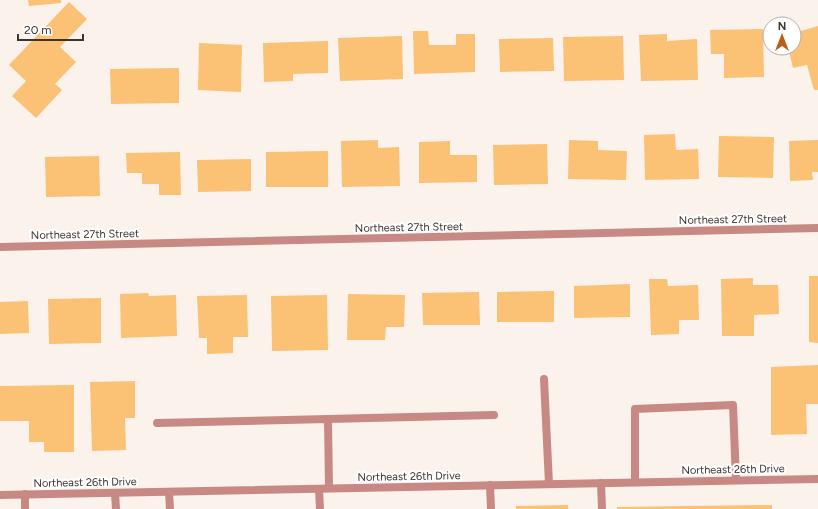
<svg xmlns="http://www.w3.org/2000/svg" width="818" height="509" viewBox="0 0 818 509" font-family="Figtree,sans-serif">
	<rect width="100%" height="100%" fill="#fcf2ec"/>
	<!-- building -->
	<g fill="#fbc174">
		<path d="M28,0H61V3L29,6Z"/>
		<path d="M69,2L87,19L60,47L76,62L55,84L62,90L36,118L12,96L26,81L9,65Z"/>
		<path d="M818,26V90H814L807,65L793,68L788,48H794V33Z"/>
		<path d="M763,29L764,77L724,78V54H711L710,30Z"/>
		<path d="M413,31H428L429,45H456V34H475V72L414,74Z"/>
		<path d="M667,34V41L697,39L698,80L641,81L639,35Z"/>
		<path d="M402,36L403,79L340,81L338,38Z"/>
		<path d="M623,36L624,80L564,81L563,37Z"/>
		<path d="M553,38L554,71L500,72L499,39Z"/>
		<path d="M328,41V73L293,74V81L264,82L263,43Z"/>
		<path d="M199,43L242,45L241,92L198,90Z"/>
		<path d="M179,68V103L111,104L110,69Z"/>
		<path d="M675,134L676,150L698,149L699,179L645,180L644,135Z"/>
		<path d="M719,136L774,137L773,178L718,177Z"/>
		<path d="M378,140V148L399,147L400,186L342,187L341,141Z"/>
		<path d="M569,140L598,141V150L627,151L626,180L568,179Z"/>
		<path d="M818,140V172H812L813,180L790,181L789,141Z"/>
		<path d="M450,141V155H477V182L419,183V142Z"/>
		<path d="M547,144L548,184L494,185L493,145Z"/>
		<path d="M328,151V187H266V152Z"/>
		<path d="M180,152L181,195H159V184H142V173H127L126,153Z"/>
		<path d="M99,156L100,196L46,197L45,157Z"/>
		<path d="M251,159V191L198,192L197,160Z"/>
		<path d="M809,276H818V343L809,342Z"/>
		<path d="M753,278V285H778L779,314L754,315V336H722L721,279Z"/>
		<path d="M649,279H667L668,286L698,285L699,320H679V334L651,335Z"/>
		<path d="M630,284V317L574,318V286Z"/>
		<path d="M554,291V322H497V292Z"/>
		<path d="M479,292L480,325H423L422,293Z"/>
		<path d="M148,293L149,296L176,295L177,336L121,338L120,294Z"/>
		<path d="M348,294L405,295L404,327H386L385,340H347Z"/>
		<path d="M247,295L248,337H233V353L207,354V338H199L197,296Z"/>
		<path d="M327,295L328,350L272,351L271,296Z"/>
		<path d="M101,298V343L49,344L48,299Z"/>
		<path d="M28,301L29,333L0,334V302Z"/>
		<path d="M818,365V404H806L807,434L771,435V367Z"/>
		<path d="M135,381V418H125L126,450L92,451L90,382Z"/>
		<path d="M74,385V452H44V442H29V421H0V386Z"/>
		<path d="M568,505V509H516V506Z"/>
		<path d="M772,505V509H617V507Z"/>
	</g>
	<g fill="none" stroke-linecap="round" stroke-linejoin="round">
		<!-- lane -->
		<g stroke="#c88985" stroke-width="8">
			<path d="M544,379L549,484"/>
			<path d="M328,419L494,415"/>
			<path d="M157,423L328,419L329,488"/>
			<path d="M635,482V409L733,405L736,480"/>
			<path d="M601,483L602,509"/>
			<path d="M490,485L491,509"/>
			<path d="M319,489L320,509"/>
			<path d="M169,492L170,509"/>
			<path d="M115,493L116,509"/>
			<path d="M25,494V509"/>
		</g>
		<!-- street -->
		<g stroke="#c88985" stroke-width="8">
			<path d="M0,247L818,228"/>
			<path d="M0,495L818,479"/>
		</g>
	</g>
	<g text-anchor="middle" stroke-width="4" stroke-linejoin="round" paint-order="stroke">
		<!-- street labels -->
		<g font-size="11" fill="#3e342f" stroke="#fff">
			<text transform="translate(733 219) rotate(-1)" y="4">Northeast 27th Street</text>
			<text transform="translate(409 227) rotate(-1)" y="4">Northeast 27th Street</text>
			<text transform="translate(85 234) rotate(-1)" y="4">Northeast 27th Street</text>
			<text transform="translate(733 469) rotate(-1)" y="4">Northeast 26th Drive</text>
			<text transform="translate(409 476) rotate(-1)" y="4">Northeast 26th Drive</text>
			<text transform="translate(85 482) rotate(-1)" y="4">Northeast 26th Drive</text>
		</g>
	</g>
	<!-- north arrow -->
	<g transform="translate(782 36)"><circle r="19" fill="#ffffff" stroke="#b2aeac"/>
	<path d="M0-3L7 15L0 10L-7 15Z" fill="#bc5c17"/>
	<text y="-6" font-size="11" font-weight="bold" text-anchor="middle" fill="#3e342f">N</text>
	</g>
	<!-- scale -->
	<path d="M18 34v6h65v-6" fill="none" stroke="#3e342f" stroke-width="2"/>
	<text x="24" y="34" font-size="12" fill="#3e342f" stroke="#ffffff" stroke-width="3" paint-order="stroke">20 m</text>
</svg>
